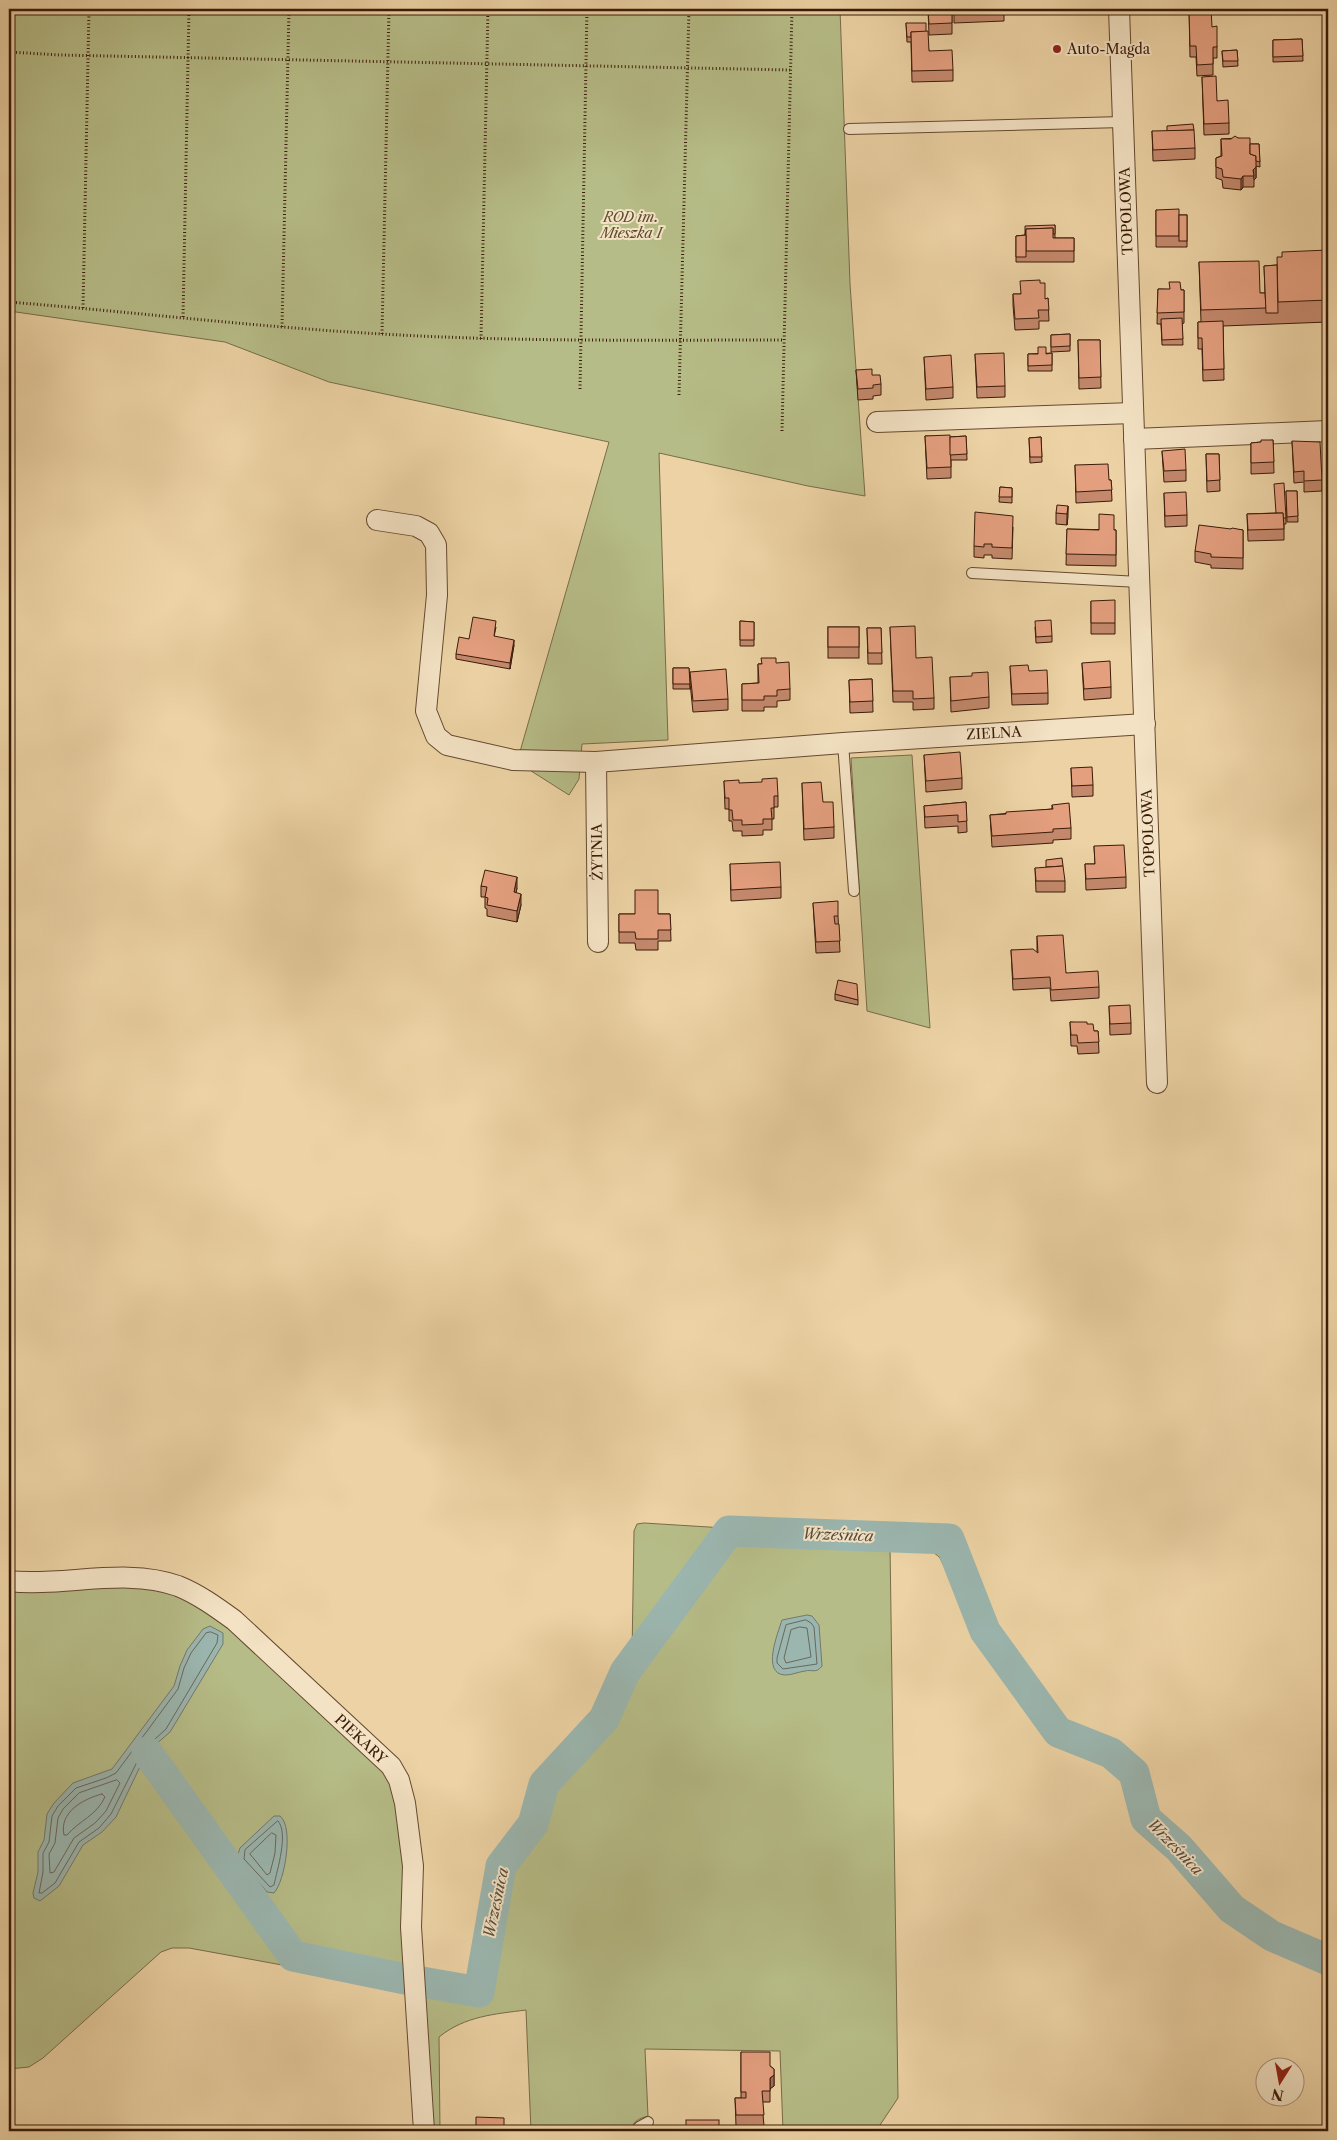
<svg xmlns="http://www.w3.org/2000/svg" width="1337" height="2140" viewBox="0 0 1337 2140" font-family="'Libre Caslon Text',serif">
	<rect width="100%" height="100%" fill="#ecd2a4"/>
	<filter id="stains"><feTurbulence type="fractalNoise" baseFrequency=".004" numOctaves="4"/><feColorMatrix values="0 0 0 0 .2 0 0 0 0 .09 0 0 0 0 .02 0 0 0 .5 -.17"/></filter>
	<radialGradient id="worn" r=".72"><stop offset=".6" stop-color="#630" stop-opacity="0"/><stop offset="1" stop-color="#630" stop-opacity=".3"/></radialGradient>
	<!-- green -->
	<g fill="#b6bc87" stroke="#786c48">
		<path d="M9,9H840L850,284L865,496L808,486L659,453L668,740L582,744L579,779L569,795L517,762L609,442L329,382L225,342L9,311Z"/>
		<path d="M912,755L930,1028L867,1011L851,758Z"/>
		<path d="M644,1523L725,1528L950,1534L989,1629L1062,1729L1115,1750L1140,1772L1150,1816L1268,1921L1328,1950V1970L1255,1936L1240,1925L1147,1830L1143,1821L1130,1776L1121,1765L1059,1742L1048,1734L982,1646L940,1558C927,1544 908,1547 890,1546L898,2098L876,2131H783L780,2051L645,2049L648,2116C638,2119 633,2121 631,2131H531L526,2010C495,2014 465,2016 439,2037L440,2131H430L419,1978L475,1987L486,1936L498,1864L530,1820L540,1783L586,1734L587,1742L607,1722L629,1674L643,1655H632L634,1531L637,1524Z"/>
		<path d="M121,1585L172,1591L235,1630L390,1776L406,1846L408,1988L189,1948H172L161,1952L43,2058L29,2067L9,2069V1588Z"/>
	</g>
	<!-- water -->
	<g fill="#9bb6af" stroke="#74786d">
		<path d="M807,1615L812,1616L819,1625L822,1666C816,1674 812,1669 805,1671C798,1672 792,1675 785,1675C761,1674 778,1633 782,1620Z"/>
		<path d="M210,1626L223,1633V1644L170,1732L147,1752L116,1817L102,1832L83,1845L59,1886L40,1901L34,1898L33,1893L38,1872V1852L44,1840L47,1814L54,1803L73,1783L112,1769L174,1686L180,1666L187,1650L203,1629Z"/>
		<path d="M274,1816H280C294,1827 285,1881 274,1893L267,1892L240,1860L238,1854L240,1848Z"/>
	</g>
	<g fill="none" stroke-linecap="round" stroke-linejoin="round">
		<!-- shore -->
		<g stroke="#6a685c" stroke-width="1">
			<path d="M806,1620L811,1623L814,1627L817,1664L783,1669L777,1663V1658L786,1625Z"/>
			<path d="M800,1627L807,1628L811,1657L786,1663L784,1658L791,1630Z"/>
			<path d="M211,1632L218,1635L217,1643L166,1729L143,1750L111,1814L99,1828L79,1842L55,1883L42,1893H39L43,1872V1853L49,1842L52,1816L58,1806L76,1788L106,1778L116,1773L178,1689L184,1668L191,1653L206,1633Z"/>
			<path d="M117,1780L120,1783L106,1811L95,1823L74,1838L54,1872L50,1873L49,1854L55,1843L58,1818L63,1809L79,1793Z"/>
			<path d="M102,1794L105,1797C96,1816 80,1820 67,1835H64C59,1812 83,1799 102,1794Z"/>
			<path d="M278,1821C289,1833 277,1870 274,1885L270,1887L244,1859L245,1850Z"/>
			<path d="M272,1833L276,1835L275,1853L270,1873L267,1875L250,1854Z"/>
		</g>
		<!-- river -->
		<g stroke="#9bb6af" stroke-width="31">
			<path d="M147,1752L293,1956L405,1979"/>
			<path d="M422,1982L479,1992L501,1866L533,1824L544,1784L604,1719L625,1672L729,1531L949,1539L985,1631L1058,1732L1111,1753L1134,1773L1146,1819L1179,1848L1232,1909L1272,1936L1328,1960"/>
		</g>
		<defs>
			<g id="lane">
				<path d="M849,129L1123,122"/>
				<path d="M972,573L1139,582"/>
				<path d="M843,743L854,891"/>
				<path d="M637,2131L639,2127L648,2122"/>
			</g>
			<g id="street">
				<path d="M1119,9L1157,1083"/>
				<path d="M877,422L1133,413"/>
				<path d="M1134,439L1328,431"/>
				<path d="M377,520L416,526L429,533L436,545L437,595L426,711L436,736L447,745L513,760L596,762L843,743L1145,724"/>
				<path d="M596,762L598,942"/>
				<path d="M9,1581C62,1587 126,1567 178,1586C198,1594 216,1607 234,1620L391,1766L399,1780L405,1803L413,1866L411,1927L424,2131"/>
			</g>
		</defs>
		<!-- lane casing -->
		<use href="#lane" stroke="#664930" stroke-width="12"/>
		<!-- street casing -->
		<use href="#street" stroke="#664930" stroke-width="22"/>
		<!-- path -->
		<g stroke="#3a1b09" stroke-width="3" stroke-dasharray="1 2.5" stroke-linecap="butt">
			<path d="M9,52L60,55L790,70"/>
			<path d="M9,302C133,312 257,327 382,334C516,342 650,340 784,340"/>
			<path d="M83,308L89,9"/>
			<path d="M183,317L189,9"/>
			<path d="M282,327L289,9"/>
			<path d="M382,334L389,9"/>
			<path d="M481,339L488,9"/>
			<path d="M580,389L587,9"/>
			<path d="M679,395L689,9"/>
			<path d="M782,431L792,9"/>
		</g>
		<!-- lane -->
		<use href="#lane" stroke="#f3e2c4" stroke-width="10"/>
		<!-- street -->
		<use href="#street" stroke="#f3e2c4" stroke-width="20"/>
	</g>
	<!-- wall -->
	<g fill="#c4896d" stroke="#3a1b09">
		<path d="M928,9H952V34L929,35Z"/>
		<path d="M954,9H1004V21L954,23Z"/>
		<path d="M1008,9H1049L1008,10Z"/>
		<path d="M1189,9L1212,27L1217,47V58H1213V75L1197,76L1196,57H1190Z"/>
		<path d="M1295,9H1314V13L1295,14Z"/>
		<path d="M906,23L926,32L929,51L953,70V81L912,82L911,42H907Z"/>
		<path d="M1302,39L1303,61L1273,62V40Z"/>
		<path d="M1237,50L1238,66L1223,67L1222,51Z"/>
		<path d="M1202,77L1217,101L1229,123V134L1204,135Z"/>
		<path d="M1152,131L1195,148V159L1153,161Z"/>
		<path d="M1238,138L1250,144H1259L1260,167L1256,166V178L1254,180V187H1243L1241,190L1223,188L1222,180L1216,178V158L1221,156V139Z"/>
		<path d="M1156,210L1179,215H1187V247H1156Z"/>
		<path d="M1055,225V238H1074V262H1016V236L1025,235Z"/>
		<path d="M1328,250V322L1223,326L1224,380L1203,381L1202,349H1198V322H1201L1199,262L1260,293H1265L1264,266L1277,265L1282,257Z"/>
		<path d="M1040,283L1045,299L1048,298L1049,321H1039V329L1015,330L1013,305V294H1020Z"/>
		<path d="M1158,289L1184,290V323L1182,324L1183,345H1162L1161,324H1157Z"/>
		<path d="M1070,334V351L1051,352V335Z"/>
		<path d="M1078,340H1100L1101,388L1079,389Z"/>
		<path d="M1052,353V371H1028V354Z"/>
		<path d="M975,354L1005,386V397L977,398Z"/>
		<path d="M924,357L953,387V398L926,400Z"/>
		<path d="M856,370L872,375L881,384V395L873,396V399L858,400Z"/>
		<path d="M925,436L950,437L966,436L967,460H951V478L927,479Z"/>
		<path d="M1041,437L1042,462L1030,463L1029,438Z"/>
		<path d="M1273,440L1274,473L1251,474V443L1261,442Z"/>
		<path d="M1292,441L1322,480V491L1304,492V482L1294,483Z"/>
		<path d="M1162,451L1186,470V481L1164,482Z"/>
		<path d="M1206,454H1219L1220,491L1207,492Z"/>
		<path d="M1075,465L1109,480H1111L1112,501L1076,503Z"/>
		<path d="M1000,487L1012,488V503L999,502Z"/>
		<path d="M1286,491H1297L1298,522H1287Z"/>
		<path d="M1164,493L1187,515V526L1165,527Z"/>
		<path d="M1068,506L1067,525L1056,524V513Z"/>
		<path d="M1276,513L1286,518V524H1284V540L1248,541L1247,514Z"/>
		<path d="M1013,527L1012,559L992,558V555H984V558L974,557V546Z"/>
		<path d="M1067,529L1116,530V566L1066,565Z"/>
		<path d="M1231,529L1243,530V569L1211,568V565L1195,562V551Z"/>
		<path d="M1326,540H1328V576H1327Z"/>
		<path d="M1091,601L1115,623V634H1091Z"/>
		<path d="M740,621L754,622V646H740Z"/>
		<path d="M496,627L494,637L514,645L510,669L456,659V654L469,639Z"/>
		<rect x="828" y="627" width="31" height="31"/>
		<path d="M890,627L916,658L934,698V709L913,710V702H893Z"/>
		<path d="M1035,627L1052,636V642L1036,643Z"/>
		<path d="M867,628H881L882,664H868Z"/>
		<path d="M776,663L790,689V700L777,701V707H764V711H742V684L758,683V664Z"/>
		<path d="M1082,663L1111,687V698L1084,700Z"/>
		<path d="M1010,666L1029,671L1048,693V704L1012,705Z"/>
		<path d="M673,668H689L690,689H673Z"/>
		<path d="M690,672L728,699V710L693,712L690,683Z"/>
		<path d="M950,677L989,697V708L951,712Z"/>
		<path d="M872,679L873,712L850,713L849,680Z"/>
		<path d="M924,755L962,778V789L926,792Z"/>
		<path d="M1071,768L1093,785V796L1072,797Z"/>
		<path d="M724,781L778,796V807H774V819H772V830H763V835L742,836V831H733L732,821H729V809H725Z"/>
		<path d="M802,783L823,802L834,827V838L804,840Z"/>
		<path d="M966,802L967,832L958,833V826L925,828L924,806Z"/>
		<path d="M1052,805L1071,828V839L1053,840V843L992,847L990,815L1052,809Z"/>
		<path d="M1094,846L1126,877V888L1086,890L1085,864H1095Z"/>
		<path d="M730,864L781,887V898L731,901Z"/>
		<path d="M1035,868L1065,881V892H1036Z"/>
		<path d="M481,886L517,888L516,893L521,905L517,922L487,916V909L485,908V897H481Z"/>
		<path d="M813,903L838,916L840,952L816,953Z"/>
		<path d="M619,914H670L671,941H658V950H636L635,943H619Z"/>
		<path d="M1037,936L1066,973L1099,987V998L1051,1001L1050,988L1013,990L1011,950L1037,953Z"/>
		<path d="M835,994L858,1000V1005L835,1000Z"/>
		<path d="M1109,1006L1131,1023V1034L1110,1035Z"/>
		<path d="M1070,1022L1087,1024L1094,1031H1098L1099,1053L1078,1054L1077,1046H1071Z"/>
		<path d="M741,2052L770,2066L774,2069V2086L770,2088V2102H762L764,2126H736L735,2098H741Z"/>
	</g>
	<!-- shaded-wall -->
	<g fill="#a06f59" stroke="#3a1b09">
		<path d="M1256,167V178L1254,180L1253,170Z"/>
		<path d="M1243,176V187L1241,190V179Z"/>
		<path d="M1068,506V517L1067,525V514Z"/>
		<path d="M514,640V645L510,669V663Z"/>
		<path d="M517,877V888L514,903V892Z"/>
		<path d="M521,894V905L517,922V911Z"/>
		<path d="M774,2075V2086L770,2089V2078Z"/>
	</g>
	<!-- building -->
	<g fill="#e49f7f" stroke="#3a1b09">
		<path d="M928,9H952V23L929,24Z"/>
		<path d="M1189,9H1211L1212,27L1217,26V47H1213V64L1197,65L1196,46H1190Z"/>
		<path d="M906,23H926V32H911V37H907Z"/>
		<path d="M928,31L929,51L952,50L953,70L912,71L911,32Z"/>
		<path d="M1302,39L1303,56L1273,57V40Z"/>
		<path d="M1237,50L1238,61H1223L1222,51Z"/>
		<path d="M1216,76L1217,101L1228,100L1229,123L1204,124L1202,77Z"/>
		<path d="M1193,124L1194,130L1167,131V126Z"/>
		<path d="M1194,130L1195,148L1153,150L1152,131Z"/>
		<path d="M1235,136L1238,138H1250V154L1256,156V167L1253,170L1254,176H1243L1241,179L1223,177L1222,169L1216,167V158L1222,156L1221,139H1231Z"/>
		<path d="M1250,144H1259L1260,162L1256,161V156L1250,154Z"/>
		<path d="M1179,209V236H1156V210Z"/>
		<rect x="1179" y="215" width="8" height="26"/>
		<path d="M1055,225V234H1053V228L1026,229L1025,235V226Z"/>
		<path d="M1053,228V238H1074V251H1026V229Z"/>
		<path d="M1026,235V257H1016V236Z"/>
		<path d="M1328,250V300L1278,302L1277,257H1282V252Z"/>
		<path d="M1259,261L1260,293H1265L1266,308L1201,310L1199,262Z"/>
		<path d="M1277,265L1278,313H1266L1264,266Z"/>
		<path d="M1040,280V283H1045V299L1048,298L1049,310H1038L1039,318L1015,319L1013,294H1021L1020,281Z"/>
		<path d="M1169,282H1180L1181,290H1184V312L1157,313L1158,289H1170Z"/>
		<path d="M1182,318L1183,339L1162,340L1161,319Z"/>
		<path d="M1223,321L1224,369L1203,370L1202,338H1198V322Z"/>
		<path d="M1070,334V346L1051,347V335Z"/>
		<path d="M1078,340H1100L1101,377L1079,378Z"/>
		<path d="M1038,347H1046V354L1052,353V365L1028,366V354H1038Z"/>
		<path d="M1004,353L1005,386L977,387L975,354Z"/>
		<path d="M951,355L953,387L926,389L924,357Z"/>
		<path d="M872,369V375H880L881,384L873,385V388L858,389L856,370Z"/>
		<path d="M950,435L951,467L927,468L925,436Z"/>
		<path d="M966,436L967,454L950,455V437Z"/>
		<path d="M1041,437L1042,457H1030L1029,438Z"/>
		<path d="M1261,440H1273L1274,462L1251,463V443L1261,442Z"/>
		<path d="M1292,441L1320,442L1322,480L1304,481V471L1294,472Z"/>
		<path d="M1185,449L1186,470L1164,471L1162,451Z"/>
		<path d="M1206,454H1219L1220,480L1207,481Z"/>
		<path d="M1108,464L1109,480H1111L1112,490L1076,492L1075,465Z"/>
		<path d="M1284,483L1286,518H1283V513H1276L1274,484Z"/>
		<path d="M1000,487L1012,488V497H999Z"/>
		<path d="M1286,491H1297L1298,516L1287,517Z"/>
		<path d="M1186,492L1187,515L1165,516L1164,493Z"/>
		<path d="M1057,505L1068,506L1067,514L1056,513Z"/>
		<path d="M975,512L1013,516L1012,548L992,547V544H984V547L974,546Z"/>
		<path d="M1283,513L1284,529L1248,530L1247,514Z"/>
		<path d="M1099,514L1114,515V530H1116V555L1066,554L1067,529L1099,530Z"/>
		<path d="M1199,525L1231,529L1232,528L1243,530V558L1211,557V554L1195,551Z"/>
		<path d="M1326,540H1328V565H1327Z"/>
		<path d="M1115,600V623H1091V601Z"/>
		<path d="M473,617L496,621L494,636L514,640L510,663L456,654L459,637L469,639Z"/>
		<path d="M1051,620L1052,636L1036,637L1035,621Z"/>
		<path d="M740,621L754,622V640H740Z"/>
		<path d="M915,626L916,658L932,657L934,698L913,699V691H893L890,627Z"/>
		<rect x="828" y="627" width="31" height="20"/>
		<path d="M867,628H881L882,653H868Z"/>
		<path d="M761,658H776V663L789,662L790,689L777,690V696H764V700H742V684L759,683L758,664H762Z"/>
		<path d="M1110,661L1111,687L1084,689L1082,663Z"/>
		<path d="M1028,665L1029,671L1047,670L1048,693L1012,694L1010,666Z"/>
		<path d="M673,668H689L690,684H673Z"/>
		<path d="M726,669L728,699L693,701L690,672Z"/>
		<path d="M988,672L989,697L951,701L950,677L972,676V673Z"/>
		<path d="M872,679L873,701L850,702L849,680Z"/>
		<path d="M960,752L962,778L926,781L924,755Z"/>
		<path d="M1092,767L1093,785L1072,786L1071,768Z"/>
		<path d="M777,778L778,796H774V808H771L772,819H763V824L742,825V820H733L732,810H729V798H725L724,781L739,780V783L762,782V779Z"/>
		<path d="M821,782L823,802H833L834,827L804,829L802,783Z"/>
		<path d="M966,802L967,821L958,822V815L925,817L924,806Z"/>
		<path d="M1069,803L1071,828L1053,829V832L992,836L990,815L1006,814V812L1053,809L1052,805Z"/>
		<path d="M1124,845L1126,877L1086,879L1085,864H1095L1094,846Z"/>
		<path d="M1062,858L1063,866L1046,867V860Z"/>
		<path d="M780,862L781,887L731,890L730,864Z"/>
		<path d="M1063,866L1065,881H1036L1035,868Z"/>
		<path d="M485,870L517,877L514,892L521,894L517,911L487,905L488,898L485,897L487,887L481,886Z"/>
		<path d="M635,890H658V914H670L671,930H658V939H636L635,932H619V914H635Z"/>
		<path d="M838,901V916H834L835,924H839L840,941L816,942L813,903Z"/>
		<path d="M1063,935L1066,973L1098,971L1099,987L1051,990L1050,977L1013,979L1011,950L1033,949L1038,953L1037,936Z"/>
		<path d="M838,980L857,984L858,1000L835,994Z"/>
		<path d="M1130,1005L1131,1023L1110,1024L1109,1006Z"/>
		<path d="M1070,1022H1087V1024H1093L1094,1031H1098L1099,1042L1078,1043L1077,1035H1071Z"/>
		<path d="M741,2052H770V2066L774,2069V2075L770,2078V2091H762L764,2115H736L735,2098H746V2092H741Z"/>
		<path d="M476,2117L504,2118V2131H476Z"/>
		<rect x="686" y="2120" width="33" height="11"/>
	</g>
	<!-- markers -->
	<circle fill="#8f2418" stroke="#f3e2c4" stroke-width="2" cx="1057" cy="49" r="5"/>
	<g text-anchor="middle" stroke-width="4" stroke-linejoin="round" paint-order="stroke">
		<!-- poi labels -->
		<g font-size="14" fill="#3a1b09" stroke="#f3e2c4" text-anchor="start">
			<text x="1067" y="54">Auto-Magda</text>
		</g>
		<!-- street labels -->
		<g font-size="14" fill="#3a1b09" stroke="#f3e2c4">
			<text transform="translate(1126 211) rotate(-92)" y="5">TOPOLOWA</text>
			<text transform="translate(994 733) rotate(-3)" y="5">ZIELNA</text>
			<text transform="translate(1148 833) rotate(-92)" y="5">TOPOLOWA</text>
			<text transform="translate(597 852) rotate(-91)" y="5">ŻYTNIA</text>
			<text transform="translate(361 1739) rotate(43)" y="5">PIEKARY</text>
		</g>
		<!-- park labels -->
		<g font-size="14" font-style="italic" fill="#5f4b2f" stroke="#f3e2c4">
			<text x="631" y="222">ROD im.<tspan x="631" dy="16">Mieszka I</tspan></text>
		</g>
		<!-- water labels -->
		<g font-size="15" font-style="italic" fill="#574a3b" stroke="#f3e2c4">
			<text transform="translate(838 1535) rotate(2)" y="5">Wrześnica</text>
			<text transform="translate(1175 1847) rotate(46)" y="5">Wrześnica</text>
			<text transform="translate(496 1903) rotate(-78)" y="5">Wrześnica</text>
		</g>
	</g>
	<!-- margin -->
	<rect width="1337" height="2140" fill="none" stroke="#ecd2a4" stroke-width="30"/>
	<rect x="10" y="10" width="1317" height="2120" fill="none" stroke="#3a1b09" stroke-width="2.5"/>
	<rect x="15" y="15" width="1307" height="2110" fill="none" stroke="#3a1b09"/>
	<!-- north arrow -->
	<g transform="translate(1280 2082) rotate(191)"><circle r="24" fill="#f3e2c4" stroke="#a99279"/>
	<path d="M0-4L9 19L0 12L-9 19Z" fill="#8f2418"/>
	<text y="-8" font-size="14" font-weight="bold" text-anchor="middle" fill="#3a1b09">N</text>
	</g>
	<rect width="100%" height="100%" filter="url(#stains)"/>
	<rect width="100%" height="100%" fill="url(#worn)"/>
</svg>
